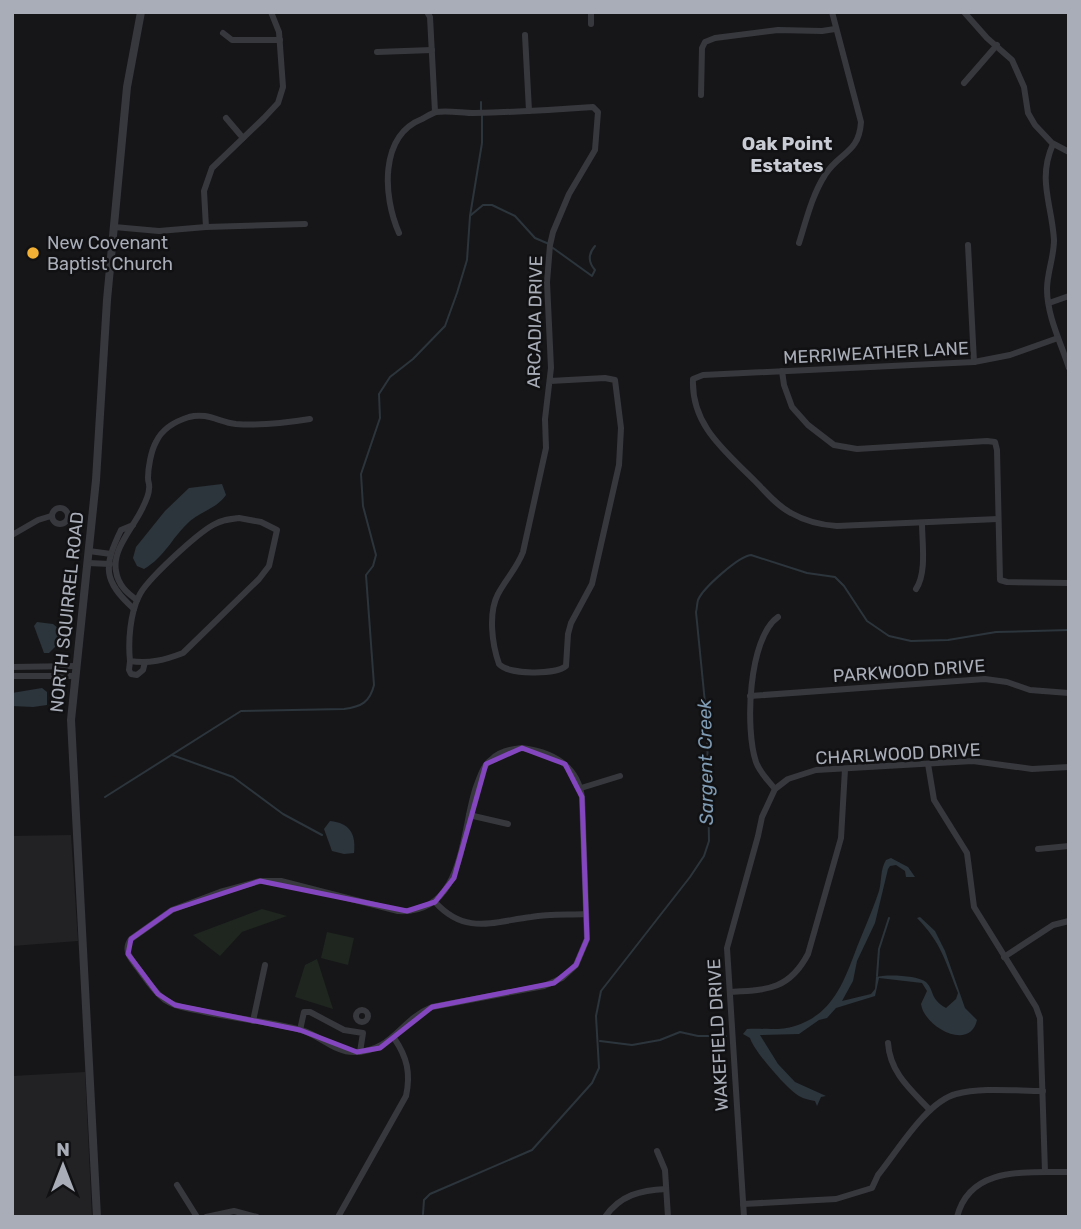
<svg xmlns="http://www.w3.org/2000/svg" width="1081" height="1229" viewBox="0 0 1081 1229" font-family="Rubik,sans-serif">
	<rect width="100%" height="100%" fill="#161618"/>
	<!-- built -->
	<g fill="#222225">
		<path d="M71,835L78,941L12,946V836Z"/>
		<path d="M85,1072L92,1217H12V1076Z"/>
	</g>
	<!-- green -->
	<g fill="#1e261f">
		<path d="M262,909L287,916L242,932L220,956L193,935Z"/>
		<path d="M327,932L354,938L348,965L321,958Z"/>
		<path d="M317,959L333,1009L295,997L305,965Z"/>
	</g>
	<!-- water -->
	<g fill="#2c353c">
		<path d="M222,484L226,495C217,508 202,511 190,521C173,536 165,557 144,569L137,566L133,558L136,547L165,511L189,488Z"/>
		<path d="M37,622L53,624L58,628V644L49,653H44L34,626Z"/>
		<path d="M42,688L47,692V705L33,707L12,706V693Z"/>
		<path d="M330,821C350,823 356,834 354,853L344,854L332,851L324,829Z"/>
		<path d="M891,858L908,867L915,877H906L905,871L896,865L890,866L888,869L875,923L857,961L853,981L842,1001L871,994L875,989L876,977C885,974 918,975 926,982C935,991 929,998 946,1008L956,999L958,993C946,963 941,942 917,918L920,917L935,931L945,951L965,1008L977,1020C970,1052 924,1027 921,1004L927,991L922,983L879,978L875,996L836,1008L827,1018L819,1020L799,1034L760,1035L778,1064L795,1082L826,1096L821,1097L817,1106L815,1101C810,1100 804,1099 799,1096C788,1090 753,1050 750,1038L743,1034L747,1029C762,1028 781,1031 795,1026C830,1015 842,987 854,955C862,934 872,912 879,891C882,880 880,870 886,860Z"/>
	</g>
	<g fill="none" stroke-linecap="round" stroke-linejoin="round">
		<!-- stream -->
		<g stroke="#2c353c" stroke-width="2">
			<path d="M481,102V110"/>
			<path d="M471,215L483,205H492L515,216L535,238L549,244"/>
			<path d="M553,248L592,276L595,270C588,262 588,254 595,246"/>
			<path d="M172,755L233,777L283,814L322,835"/>
			<path d="M105,797L241,711L344,709C361,707 370,702 374,685L366,575L373,566L376,555L363,506L361,474L380,418L379,394L390,377L413,359L445,326L457,293L467,260L470,216L482,143V115"/>
			<path d="M877,976L879,949L889,918"/>
			<path d="M600,1041L632,1045L660,1040L680,1032L698,1036H726"/>
			<path d="M423,1214L424,1200L430,1194L532,1150L592,1083L599,1068L596,1016L601,991L690,877L704,856L709,841L707,723L696,612C697,609 697,603 698,600C703,588 739,556 751,555L807,573L835,577L844,586L867,621L889,636L911,641L948,640L996,632L1069,630"/>
		</g>
		<!-- minor -->
		<g stroke="#37383d" stroke-width="6">
			<path d="M427,12L430,17L435,112"/>
			<path d="M591,12V24"/>
			<path d="M964,12L987,38L1012,60L1024,87L1028,113L1035,125L1052,143L1069,152"/>
			<path d="M223,33L232,40H280"/>
			<path d="M525,35L529,111"/>
			<path d="M377,52L432,50"/>
			<path d="M964,83L997,45"/>
			<path d="M701,95L702,48L705,42L715,38L778,30L822,31L835,29"/>
			<path d="M226,118L243,138"/>
			<path d="M1053,144C1037,180 1052,204 1054,240C1054,257 1047,273 1047,289C1047,316 1061,343 1069,368"/>
			<path d="M114,227L159,231L206,227L305,224"/>
			<path d="M206,227L204,191L212,168L264,118L278,103L283,87L279,32L271,12"/>
			<path d="M399,233C383,197 379,136 422,119C426,117 432,113 436,112C448,110 462,113 474,113C514,112 553,110 593,107L598,112L595,150L569,194L553,232L550,245L547,282L551,368L545,419L546,448L523,552C517,568 506,579 498,594C488,613 492,644 499,664C509,675 555,675 566,666L568,634L571,623L592,584L619,465L621,428L615,380L605,378L550,381"/>
			<path d="M799,243C806,221 812,195 825,175C839,152 859,154 861,122L832,12"/>
			<path d="M968,245L974,362"/>
			<path d="M1049,303L1069,296"/>
			<path d="M782,371L784,385L792,407L808,425L834,445L857,449L987,441L995,442L997,450L1000,580L1007,582L1069,583"/>
			<circle cx="60" cy="516" r="8"/>
			<path d="M239,518L261,522L277,530L269,566L259,579L183,653C165,660 149,664 130,661C128,641 130,614 139,596C146,580 197,534 213,525C221,520 230,519 239,518Z"/>
			<path d="M998,519L837,526C821,525 805,521 791,513C777,506 766,492 755,481C725,451 691,425 693,379L703,375L974,362L1010,355L1058,338"/>
			<path d="M133,525L121,530C103,567 103,581 134,609"/>
			<path d="M12,535L38,520L51,516"/>
			<path d="M89,551L111,554"/>
			<path d="M88,563L110,564"/>
			<path d="M916,589C927,572 922,543 922,523"/>
			<path d="M137,600C127,593 118,585 116,571C112,549 133,528 142,509C145,503 149,495 149,489C150,484 148,483 148,478C148,468 151,451 156,442C162,429 176,421 189,417C207,412 219,422 236,424C261,426 285,423 310,419"/>
			<path d="M130,661L129,670L131,674L137,675L143,670L145,662"/>
			<path d="M12,667L76,666"/>
			<path d="M12,676H74"/>
			<path d="M750,696L985,679L1007,682L1030,690L1069,693"/>
			<path d="M522,748C552,752 577,764 582,797L587,939L576,965L562,978L544,986L432,1007C400,1020 393,1051 355,1052C335,1053 320,1035 301,1030C269,1021 234,1019 201,1011C189,1009 176,1007 165,1000C153,991 146,979 137,967C130,958 123,950 131,939L172,910L220,892L260,881H281L398,911C465,915 461,831 476,787C480,777 483,765 492,759C500,751 511,749 522,748Z"/>
			<path d="M928,764L934,800L967,853L974,907L1036,1007L1040,1018L1045,1172"/>
			<path d="M581,788L620,776"/>
			<path d="M775,789C768,780 760,773 756,762C745,730 748,638 778,617"/>
			<path d="M469,815L508,824"/>
			<path d="M1038,849L1069,846"/>
			<path d="M435,902C465,935 492,922 531,917C549,914 568,915 586,914"/>
			<path d="M1004,957L1053,925L1069,921"/>
			<path d="M730,992C767,990 789,990 808,954L841,838L845,769"/>
			<circle cx="362" cy="1016" r="6"/>
			<path d="M253,1021L265,965"/>
			<path d="M300,1030L304,1012H310L344,1030L363,1033L360,1052"/>
			<path d="M888,1043C890,1073 911,1090 930,1110"/>
			<path d="M657,1151L665,1170L668,1217"/>
			<path d="M177,1185L197,1217"/>
			<path d="M743,1204L836,1199L872,1188L878,1175C897,1152 926,1102 956,1094C981,1087 1017,1091 1043,1091"/>
			<path d="M206,1217L234,1211L257,1217"/>
			<path d="M338,1217L406,1096C411,1073 407,1057 394,1038"/>
			<path d="M605,1217C620,1195 641,1190 666,1189"/>
			<path d="M744,1217L727,948L758,836L762,817L775,789L788,779L816,770L973,761L1032,769L1069,767"/>
			<path d="M957,1217C970,1165 1027,1173 1069,1172"/>
		</g>
		<!-- tertiary -->
		<path stroke="#37383d" stroke-width="8" d="M97,1217L71,720L96,480L107,300L127,87L141,12"/>
	</g>
	<!-- marked area -->
	<path fill="none" stroke="#8446be" stroke-width="5" stroke-linejoin="round" d="M522,748L565,764L582,797L587,939L576,965L554,983L432,1007L380,1048L357,1052L300,1030L175,1005L158,994L128,954L131,939L172,910L260,881L407,911L435,902L454,878L486,764Z"/>
	<!-- markers -->
	<circle fill="#f2b134" stroke="#111113" stroke-width="2.5" cx="33" cy="253" r="7"/>
	<g text-anchor="middle" stroke-width="5" stroke-linejoin="round" paint-order="stroke">
		<!-- poi labels -->
		<g font-size="18" fill="#a8adb8" stroke="#111113" text-anchor="start">
			<text x="47" y="249">New Covenant<tspan x="47" dy="21">Baptist Church</tspan></text>
		</g>
		<!-- street labels -->
		<g font-size="18" fill="#a8adb8" stroke="#111113">
			<text transform="translate(535 322) rotate(-89)" y="6">ARCADIA DRIVE</text>
			<text transform="translate(876 353) rotate(-3)" y="6">MERRIWEATHER LANE</text>
			<text transform="translate(67 612) rotate(-84)" y="6">NORTH SQUIRREL ROAD</text>
			<text transform="translate(909 671) rotate(-4)" y="6">PARKWOOD DRIVE</text>
			<text transform="translate(898 754) rotate(-3)" y="6">CHARLWOOD DRIVE</text>
			<text transform="translate(718 1035) rotate(-93)" y="6">WAKEFIELD DRIVE</text>
		</g>
		<!-- neighbourhood labels -->
		<g font-size="19" font-weight="bold" fill="#c9ccd4" stroke="#111113">
			<text x="787" y="150">Oak Point<tspan x="787" dy="22">Estates</tspan></text>
		</g>
		<!-- water labels -->
		<g font-size="19" font-style="italic" fill="#7f9bb3" stroke="#111113">
			<text transform="translate(705 762) rotate(-91)" y="7">Sargent Creek</text>
		</g>
	</g>
	<!-- border -->
	<rect width="1081" height="1229" fill="none" stroke="#a8adb8" stroke-width="28"/>
	<!-- north arrow -->
	<g transform="translate(63 1166)" stroke="#111113" stroke-width="5" paint-order="stroke">
	<path d="M0-5L12 26L0 18L-12 26Z" fill="#a8adb8"/>
	<text y="-10" font-size="19" font-weight="bold" text-anchor="middle" fill="#a8adb8">N</text>
	</g>
</svg>
